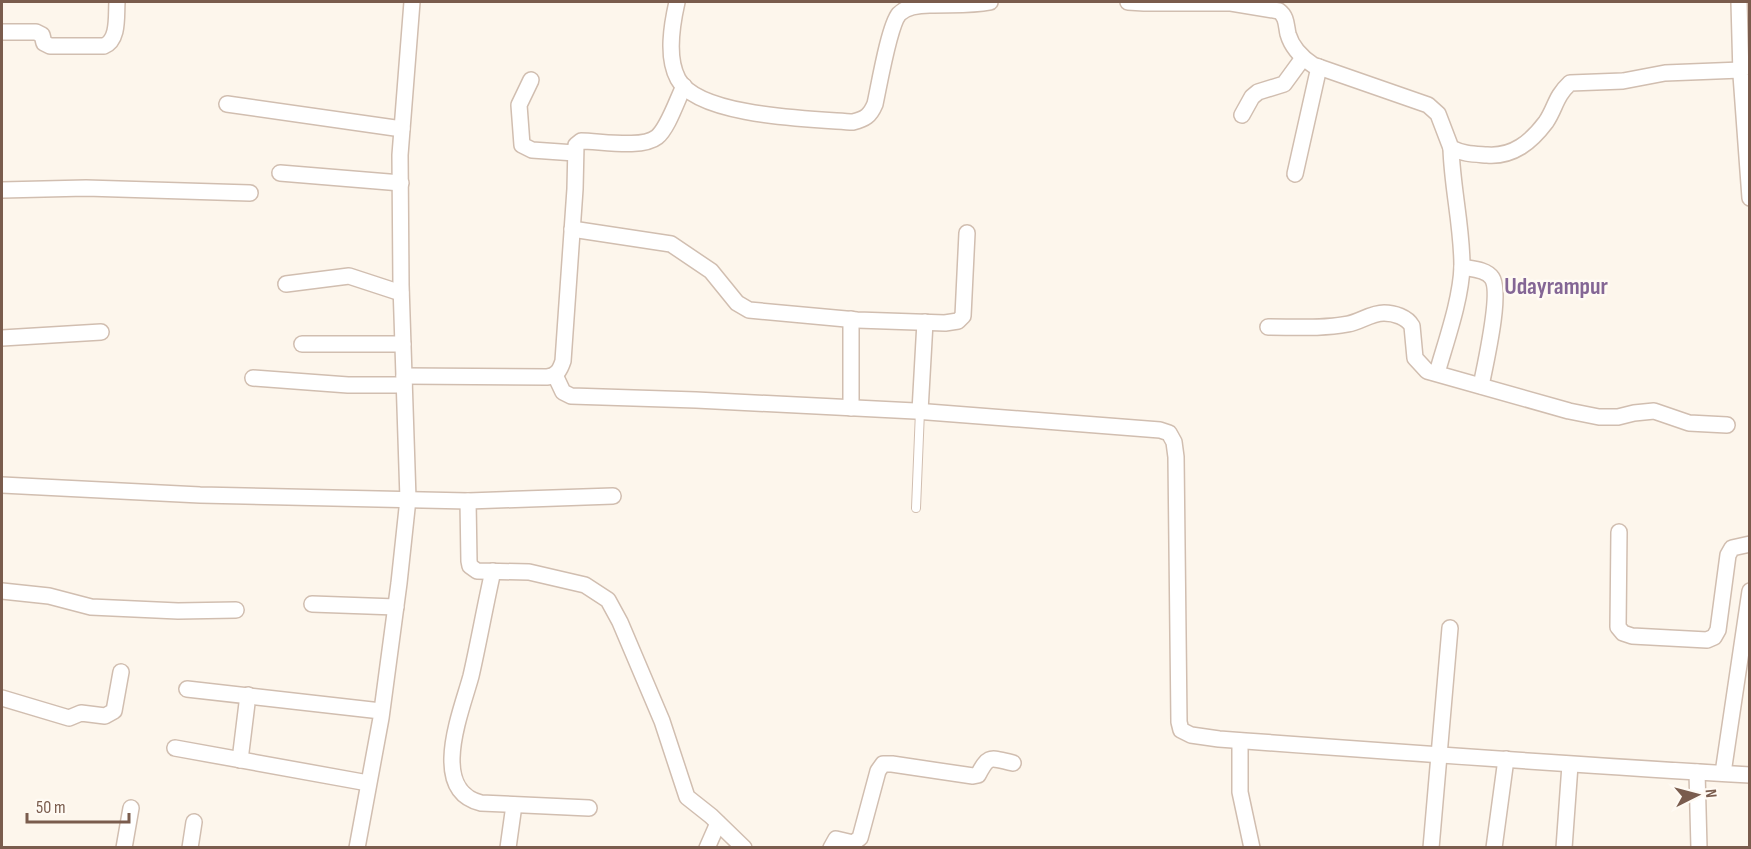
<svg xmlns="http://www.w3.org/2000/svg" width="1751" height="849" viewBox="0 0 1751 849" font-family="'Sofia Sans Condensed',sans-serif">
	<rect width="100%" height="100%" fill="#fdf6ec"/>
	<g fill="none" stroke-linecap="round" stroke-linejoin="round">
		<defs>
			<path id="service" d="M916,508L920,411"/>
			<g id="minor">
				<path d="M677,2C672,24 666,57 678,79C698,117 814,119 853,122C865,119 870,116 875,104C879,86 889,26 899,14C906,7 920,5 930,5C950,4 970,6 990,2"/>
				<path d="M1128,2L1144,3H1231L1279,11C1287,17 1286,25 1288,34C1292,48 1301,57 1313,65L1428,105L1438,114L1451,148C1463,154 1474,154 1487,155C1513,157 1531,142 1546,122C1556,107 1555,97 1570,83L1623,81L1665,73L1741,70"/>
				<path d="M1739,2L1741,75L1750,198"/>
				<path d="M2,32H36L42,35L44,43L50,46H104C119,40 116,16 117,2"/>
				<path d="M531,80L519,105L522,145L532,150L575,153"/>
				<path d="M227,104L402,129"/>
				<path d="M1242,115L1252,97L1258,92L1284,84L1303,58"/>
				<path d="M280,173L401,183"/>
				<path d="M1295,174L1319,67"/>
				<path d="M2,190L86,188L250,193"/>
				<path d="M572,229L671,244L711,271L737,303L749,310L857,320L945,323L958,321L963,316L967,233"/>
				<path d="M1462,267C1471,269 1486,269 1492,278C1502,293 1485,365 1481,386"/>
				<path d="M286,284L349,276L401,293"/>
				<path d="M1268,327C1295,327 1321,329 1348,324C1360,322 1371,313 1384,313C1394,313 1407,317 1412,326L1415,358L1427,371L1569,411L1599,417H1618L1634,413L1654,411L1689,423L1727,425"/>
				<path d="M2,338L101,332"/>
				<path d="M302,344H403"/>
				<path d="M1437,373C1446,341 1461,300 1462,266C1462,226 1452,187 1451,148"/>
				<path d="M555,375L563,392L571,396L696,400L915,411L1160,430L1169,433L1174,442L1176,457L1179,722L1181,730L1191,735L1219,739C1396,752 1573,765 1750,775"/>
				<path d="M404,376L547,377C557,376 560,370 563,361L575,189L576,145L581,141C600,141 642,149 657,137C668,128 677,100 684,86"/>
				<path d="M253,378L348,385H404"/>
				<path d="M851,408V319"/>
				<path d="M920,411L925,322"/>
				<path d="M2,485L200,495L468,501L613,496"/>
				<path d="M468,501L469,561L470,566L477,571L529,572L585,585L608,600L620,622L662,721L687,797L711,816L744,848"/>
				<path d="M1619,532L1618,627L1623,633L1632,636L1707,640L1714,637L1718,630L1728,555L1732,548L1750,544"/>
				<path d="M493,571C485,606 479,641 471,676C462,710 428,790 481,803L589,808"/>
				<path d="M2,591L49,596L91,607L178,611L236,610"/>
				<path d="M312,604L396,607"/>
				<path d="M187,689L381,711"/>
				<path d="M2,698L69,718L81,713L105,716L114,711L121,672"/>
				<path d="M1240,741V792L1252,848"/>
				<path d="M175,748L368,783"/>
				<path d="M240,760L248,695"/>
				<path d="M1697,772L1699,848"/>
				<path d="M1723,773L1750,591"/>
				<path d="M124,848L131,808"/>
				<path d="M190,848L194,822"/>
				<path d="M357,848L381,718L399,583L408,499L401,285L400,155L412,2"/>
				<path d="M508,848L514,805"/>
				<path d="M707,848L718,823"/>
				<path d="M831,848L836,839L853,843L860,838L878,771L883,764H892L973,776L978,775C989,754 990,758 1013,763"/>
				<path d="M1431,848L1450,628"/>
				<path d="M1494,848L1506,759"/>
				<path d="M1564,848L1570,765"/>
			</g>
		</defs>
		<!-- service casing -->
		<use href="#service" stroke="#d1beb0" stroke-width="10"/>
		<!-- minor casing -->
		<use href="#minor" stroke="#d1beb0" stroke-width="18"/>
		<!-- service -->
		<use href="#service" stroke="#fff" stroke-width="8"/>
		<!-- minor -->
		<use href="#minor" stroke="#fff" stroke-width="15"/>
	</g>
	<g text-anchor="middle" stroke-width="5" stroke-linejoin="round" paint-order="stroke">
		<!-- district labels -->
		<g font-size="24" font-weight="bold" fill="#846695" stroke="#fffaf3">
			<text x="1556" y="294">Udayrampur</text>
		</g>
	</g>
	<!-- border -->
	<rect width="1751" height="849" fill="none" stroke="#7a5c4d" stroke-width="6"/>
	<!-- north arrow -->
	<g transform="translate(1697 795) rotate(84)" stroke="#fffaf3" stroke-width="4.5" paint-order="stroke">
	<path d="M0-4.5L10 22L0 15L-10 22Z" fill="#7a5c4d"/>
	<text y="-9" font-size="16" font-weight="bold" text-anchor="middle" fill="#7a5c4d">N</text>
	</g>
	<!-- scale -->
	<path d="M27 813v9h102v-9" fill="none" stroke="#7a5c4d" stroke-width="3"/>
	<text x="36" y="813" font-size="18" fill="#7a5c4d" stroke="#fffaf3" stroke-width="4.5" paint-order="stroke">50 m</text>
</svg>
